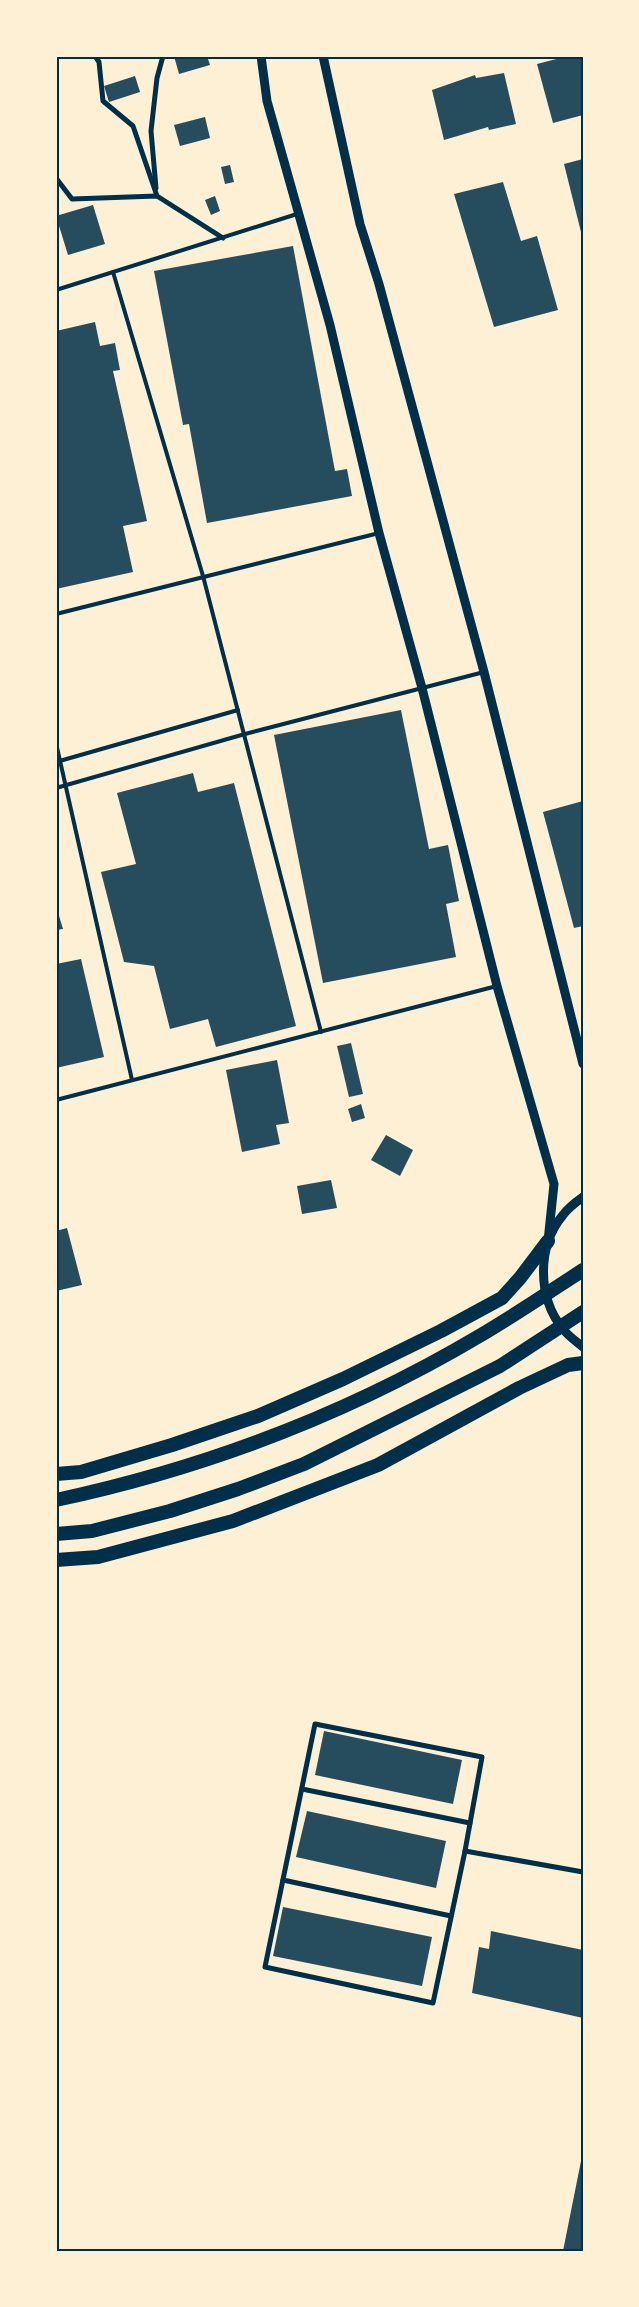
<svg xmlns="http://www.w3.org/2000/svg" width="639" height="2307" viewBox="0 0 639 2307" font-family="'Exo 2',sans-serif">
	<rect width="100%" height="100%" fill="#fdf0d5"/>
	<!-- building -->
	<g fill="#264d5e">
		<path d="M174,56H207L210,65L179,74Z"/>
		<path d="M568,56H583V115L553,123L537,64Z"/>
		<path d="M504,73L516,124L489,130L488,127L444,140L432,90L475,75L476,78Z"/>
		<path d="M135,76L140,92L109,102L104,86Z"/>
		<path d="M205,117L210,138L180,146L174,125Z"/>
		<path d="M583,159V236H582L564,164Z"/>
		<path d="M230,165L234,182L225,184L221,167Z"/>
		<path d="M503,182L521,241L537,236L558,310L494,327L454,194Z"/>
		<path d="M215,196L220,211L211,215L205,200Z"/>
		<path d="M93,205L105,244L68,255L56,216Z"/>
		<path d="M293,246L335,471L347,469L352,496L207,523L189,424L183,425L154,271Z"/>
		<path d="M95,322L100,346L115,343L120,370L113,371L147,521L123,526L133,572L56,589V331Z"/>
		<path d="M401,710L429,849L448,845L459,901L446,904L456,957L323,983L274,735Z"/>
		<path d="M193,773L198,792L234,783L296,1026L216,1047L208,1019L170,1029L154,966L124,962L101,872L136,864L117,793Z"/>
		<path d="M583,801V926L574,928L543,812Z"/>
		<path d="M56,906L63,929L56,930Z"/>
		<path d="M81,959L104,1057L56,1068V964Z"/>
		<path d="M351,1043L363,1094L349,1097L337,1046Z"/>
		<path d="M277,1060L289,1123L276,1125L280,1144L242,1152L226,1070Z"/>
		<path d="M361,1104L365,1118L352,1122L348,1109Z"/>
		<path d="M386,1135L413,1150L400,1176L371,1160Z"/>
		<path d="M331,1180L337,1208L302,1214L297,1186Z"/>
		<path d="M67,1228L82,1285L56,1291V1231Z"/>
		<path d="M324,1731L462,1760L453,1804L315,1775Z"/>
		<path d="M307,1811L446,1841L436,1888L296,1857Z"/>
		<path d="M283,1907L432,1937L422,1986L273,1956Z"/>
		<path d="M491,1931L583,1950V2018L472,1993L479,1947L489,1949Z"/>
		<path d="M582,2156L583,2251H563Z"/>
	</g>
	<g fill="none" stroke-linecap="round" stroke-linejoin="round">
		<!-- service -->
		<g stroke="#003049" stroke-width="4">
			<path d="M113,272L203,576L321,1032"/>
			<path d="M56,290L297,214"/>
			<path d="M56,614L379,533"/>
			<path d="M56,743L132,1080"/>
			<path d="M56,762L238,710"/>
			<path d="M56,788L245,734L484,672"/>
			<path d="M56,1100L497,986"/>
		</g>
		<!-- minor -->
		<g stroke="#003049" stroke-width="5">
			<path d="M95,56L99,62L103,101L133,126L157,196"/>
			<path d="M56,178L72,199L157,196L223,238"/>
			<path d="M156,188L151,131L157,78L163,56"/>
			<path d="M315,1724L482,1757L465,1851L433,2003L265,1967Z"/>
			<path d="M302,1789L470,1823"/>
			<path d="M465,1851L583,1872"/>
			<path d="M283,1880L451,1916"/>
		</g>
		<!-- tertiary -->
		<g stroke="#003049" stroke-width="9">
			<path d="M261,56L267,101L330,325L379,533L422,688L497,986L554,1184L548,1241"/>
			<path d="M323,56L360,224L379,284L484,672L583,1064"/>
			<path d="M583,1197C576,1202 568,1208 563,1215C537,1246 537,1297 563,1329C568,1336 576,1341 583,1347"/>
		</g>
		<!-- trunk -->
		<g stroke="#003049" stroke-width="14">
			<path d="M56,1474L81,1472L172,1445L258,1416L343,1379L441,1331L502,1298L520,1278L548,1241"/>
			<path d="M56,1500C205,1468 350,1413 481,1335C515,1315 549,1292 583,1270"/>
			<path d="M56,1534L92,1531L170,1511L238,1489L304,1464L500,1366L583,1312"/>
			<path d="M56,1560L98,1557L233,1521L378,1465L519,1388L568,1365L583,1363"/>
		</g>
	</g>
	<!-- border -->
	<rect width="639" height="2307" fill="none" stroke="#fdf0d5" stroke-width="115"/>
	<rect x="58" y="58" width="524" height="2192" fill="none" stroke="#003049" stroke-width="2"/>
</svg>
